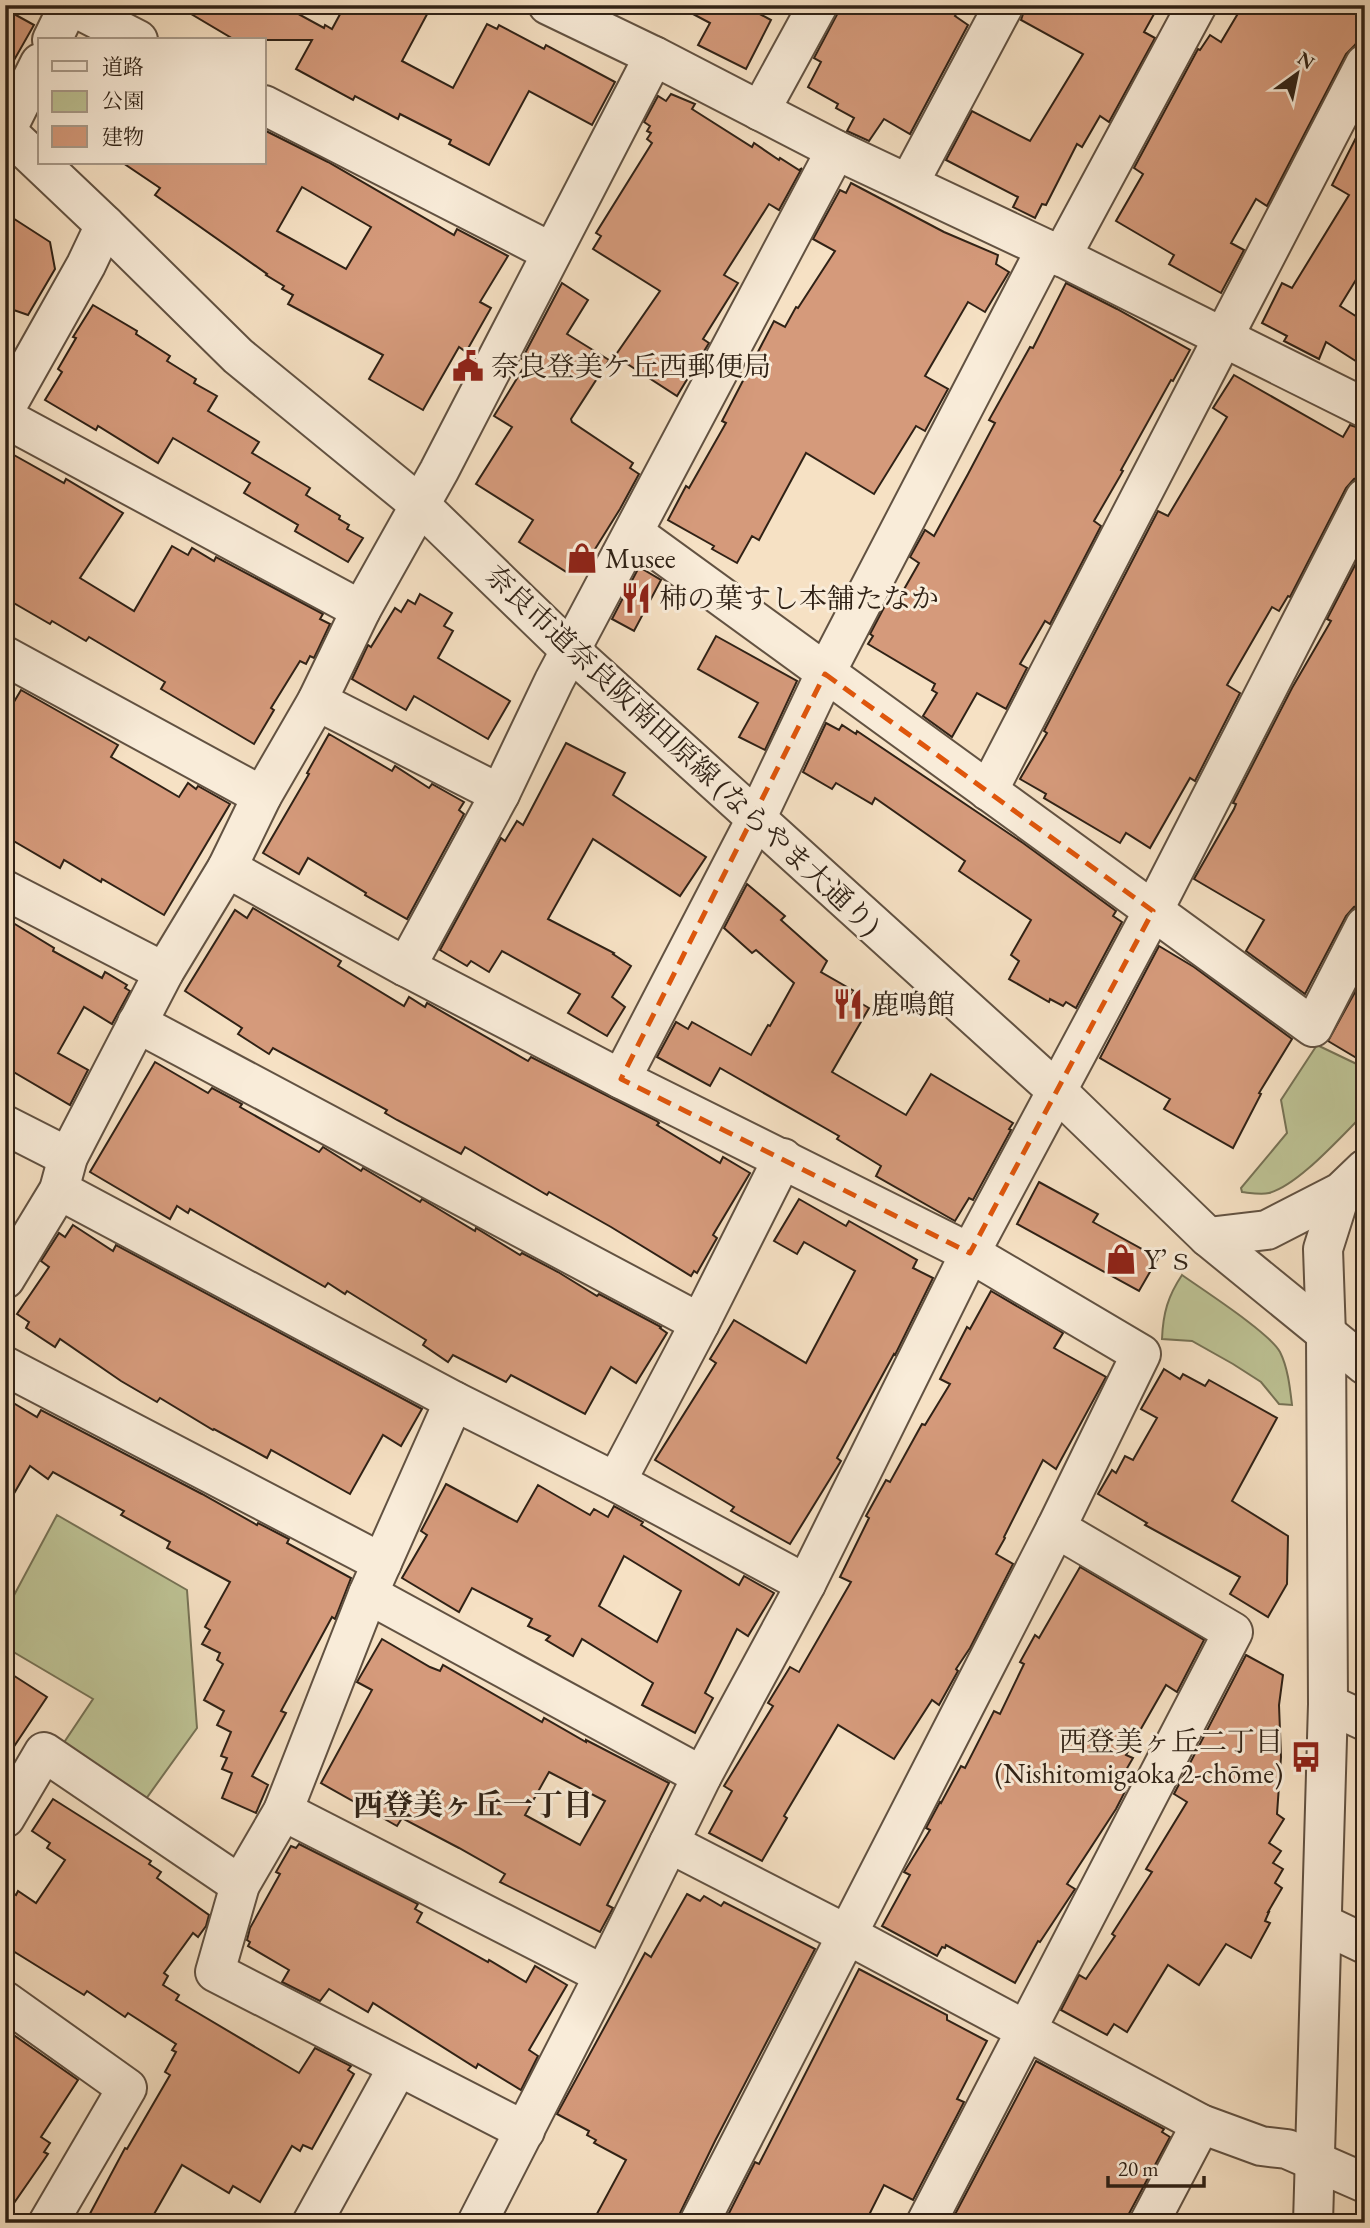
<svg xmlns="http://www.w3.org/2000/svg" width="1370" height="2228" viewBox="0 0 1370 2228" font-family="'EB Garamond','Noto Serif JP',serif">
	<rect width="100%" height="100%" fill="#f6e1c4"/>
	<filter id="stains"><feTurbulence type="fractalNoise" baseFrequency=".00286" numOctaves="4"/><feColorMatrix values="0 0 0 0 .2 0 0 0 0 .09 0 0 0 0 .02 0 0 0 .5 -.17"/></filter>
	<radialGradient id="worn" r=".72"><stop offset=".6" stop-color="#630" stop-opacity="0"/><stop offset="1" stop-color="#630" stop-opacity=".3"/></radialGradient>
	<!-- green -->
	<g fill="#bdc294" stroke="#767255" stroke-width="2">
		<path d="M1317,1045L1365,1068V1113C1342,1135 1299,1185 1269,1193C1261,1195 1251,1193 1242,1192L1241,1188L1287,1133L1281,1100Z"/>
		<path d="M1182,1275C1203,1290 1270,1333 1280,1352C1288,1368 1290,1388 1292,1405L1279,1404L1261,1382L1233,1364L1192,1341L1162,1339C1163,1313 1168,1296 1182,1275Z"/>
		<path d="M57,1515L187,1590L197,1728L143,1803L61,1747L93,1699L5,1647V1612Z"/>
	</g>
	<!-- building -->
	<g fill="#d59a7b" stroke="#302216" stroke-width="2" fill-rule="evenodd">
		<path d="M176,5H282L324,28L325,25L332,29L345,5H432L402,61L453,88L487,24L497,29L499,25L544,49L546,45L615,82L592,125L529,91L489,165L449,144L451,140L400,114L398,119L355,96L353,100L296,69L312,40H235Z"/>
		<path d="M676,5H743L771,20L746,69L698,45L710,23Z"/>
		<path d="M842,5H962L955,16L968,25L910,134L884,119L869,141L847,131L854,118L836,108L838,104L808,87L821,62L814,58Z"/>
		<path d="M1026,5H1159L1144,32L1155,38L1109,122L1100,116L1082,147L1077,144L1046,205L1042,204L1035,218L1013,207L1018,197L946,160L972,111L1030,141L1083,54L1021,20Z"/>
		<path d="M1243,5H1365V29L1355,45L1346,54L1267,206L1256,199L1231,243L1244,250L1221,293L1169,264L1174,255L1116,221L1143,174L1134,168L1198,49L1200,50L1210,35L1221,42Z"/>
		<path d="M5,9L34,25L5,76Z"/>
		<path d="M671,94L695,104L692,109L752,147L754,143L779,160L780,158L799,170L802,168L779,210L769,204L724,275L738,283L703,339L709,343L677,396L615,356L660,291L593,249L601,236L596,233L652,143L647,139L651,133L647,131L650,126L644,122L658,96L666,101Z"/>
		<path d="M1365,120V265L1340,306L1365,322V367L1326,342L1319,359L1284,341L1287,336L1262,323L1282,283L1292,288L1349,195L1332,185Z"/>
		<path d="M264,130L328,162L454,235L457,229L508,256L480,302L491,308L466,352L459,347L423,410L369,379L383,355L288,304L293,295L282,289L284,286L266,275L267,274L155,195L160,188L123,163H264ZM302,187L371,227L346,269L277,231Z"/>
		<path d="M851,183L944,232L998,255L996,264L1009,272L985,312L968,302L925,376L948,389L925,431L916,426L874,494L806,453L759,540L752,536L737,563L712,549L714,546L668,520L686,486L689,488L726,423L722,421L774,321L785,327L796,307L798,308L835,251L813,239L840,190L846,193Z"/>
		<path d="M5,213L50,242L55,269L28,315L5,307Z"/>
		<path d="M562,283L588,300L567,334L609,360L571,419L572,422L633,463L630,468L639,474L620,509L582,570L573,565L568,573L519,542L533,520L476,484L512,427L494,416L527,362L522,359Z"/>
		<path d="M1066,283L1117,309L1190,350L1173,381L1171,380L1121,470L1123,471L1094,521L1101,526L1050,624L1045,621L1020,664L1027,668L1006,709L977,693L952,737L923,716L937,693L932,690L935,684L868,644L873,636L870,634L888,600L895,605L919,563L910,557L925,530L934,536L968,474L995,423L989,420L1030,347L1033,348Z"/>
		<path d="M93,305L137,331L136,334L170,356L167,361L196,379L194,383L217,396L208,411L259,442L252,453L310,488L306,495L340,516L339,519L349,525L347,529L363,538L348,562L295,531L298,525L244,493L250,483L173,438L158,463L98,426L96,430L45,400L62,372L58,369L76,338L73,337Z"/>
		<path d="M1234,375L1343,437L1350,425L1365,430V476L1354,479L1346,488L1290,597L1288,596L1279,611L1272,607L1227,685L1240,693L1195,781L1190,778L1150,848L1126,833L1120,843L1044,798L1046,794L1020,779L1047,733L1044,731L1158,511L1168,516L1227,417L1213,408Z"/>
		<path d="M5,450L64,483L66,479L123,513L80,578L134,611L172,546L188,555L192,548L214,561L216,557L323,614L320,619L330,624L314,658L310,656L306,664L300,661L271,708L274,710L254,744L161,689L165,682L89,637L86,641L52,621L50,624L5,598Z"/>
		<path d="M1365,546V904L1354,907L1346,916L1305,994L1246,951L1264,920L1194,879L1234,809L1236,804L1233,803L1292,688L1331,621L1327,619Z"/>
		<path d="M639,567L661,580L634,631L612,619Z"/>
		<path d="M420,594L452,613L444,626L453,631L438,658L510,701L488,739L414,696L406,710L352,679L368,645L371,647L395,608L401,612L408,600L415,604Z"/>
		<path d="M716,636L797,681L765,750L739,737L758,703L698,669Z"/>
		<path d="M21,690L118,745L111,757L179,797L188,783L196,789L198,786L230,804L164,915L102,879L101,882L64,860L60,868L5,836V717Z"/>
		<path d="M826,723L839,730L842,725L856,734L857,731L1023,843L1116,911L1113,916L1122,922L1076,1008L1066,1002L1063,1006L1050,999L1049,1002L1009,979L1019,961L1011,955L1031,920L959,871L965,861L875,798L872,804L836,783L832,789L803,772Z"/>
		<path d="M329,734L392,771L395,766L429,788L432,784L464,802L459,810L464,814L407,919L365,895L366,893L308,858L299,874L263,853L309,774L307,773Z"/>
		<path d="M566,743L625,773L613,795L706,857L680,896L593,839L548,919L614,953L613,954L631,966L612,997L625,1007L607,1036L568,1013L580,994L502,951L489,972L471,961L467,966L440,950L501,838L505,841L517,821L523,825Z"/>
		<path d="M747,884L785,916L781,920L827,961L821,972L854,991L850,997L869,1008L832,1072L906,1115L931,1074L1013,1123L1009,1129L1011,1130L973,1200L969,1198L955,1221L876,1176L881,1166L837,1139L839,1136L720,1068L710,1086L657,1057L676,1022L688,1029L692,1022L751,1055L768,1025L770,1026L794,983L756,950L752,953L724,928Z"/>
		<path d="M253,908L341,961L338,966L404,1006L409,997L425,1007L427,1003L528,1061L531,1057L657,1121L659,1123L657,1125L720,1163L723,1157L750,1173L713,1235L717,1238L697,1273L694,1271L691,1276L611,1227L549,1192L547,1195L465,1147L461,1154L397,1120L385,1113L387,1110L273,1048L269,1054L238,1034L242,1028L185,991L235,910L247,918Z"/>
		<path d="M5,918L54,948L53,951L102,978L105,972L127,985L125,988L130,991L112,1024L84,1007L58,1053L88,1070L70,1105L5,1067Z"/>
		<path d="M1159,946L1194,967L1292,1039L1259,1093L1261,1094L1233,1148L1164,1109L1170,1099L1100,1058Z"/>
		<path d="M1365,974V1063L1328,1041Z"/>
		<path d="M155,1062L208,1093L212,1088L242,1104L240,1107L319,1152L323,1147L361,1171L363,1168L420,1202L422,1199L475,1231L476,1228L520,1255L522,1253L558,1272L597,1296L599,1294L661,1327L660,1328L667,1333L636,1383L611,1367L585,1414L511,1375L506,1382L453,1355L448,1362L423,1345L426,1340L347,1291L345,1294L328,1283L325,1287L190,1209L188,1213L177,1206L170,1219L90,1172Z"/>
		<path d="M1039,1182L1098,1214L1093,1222L1158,1258L1139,1291L1017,1224Z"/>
		<path d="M799,1199L846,1226L849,1221L917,1260L913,1268L933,1278L895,1355L894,1354L837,1458L841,1461L790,1544L731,1511L734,1507L655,1460L716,1363L710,1359L734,1320L806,1363L855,1271L804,1242L797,1254L774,1241Z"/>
		<path d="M73,1225L113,1251L116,1245L422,1409L401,1446L383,1435L350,1494L271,1450L267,1458L214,1429L213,1430L160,1398L157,1402L121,1381L60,1339L55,1347L26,1328L29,1322L17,1314L49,1267L41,1261L59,1233L65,1237Z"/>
		<path d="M991,1291L1063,1333L1054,1348L1106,1377L1056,1469L1043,1460L1004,1537L1005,1538L996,1554L1013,1564L970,1648L956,1669L958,1671L939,1705L932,1700L894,1759L838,1725L784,1816L787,1818L762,1861L709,1833L732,1791L724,1786L773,1706L768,1703L790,1667L799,1672L851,1582L840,1577L869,1518L866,1516L886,1480L890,1482L922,1424L925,1425L950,1384L940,1379L967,1327L970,1329Z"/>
		<path d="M1164,1369L1180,1379L1183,1374L1205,1386L1209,1380L1277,1418L1232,1501L1288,1536L1287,1584L1268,1617L1230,1594L1240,1577L1145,1525L1147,1523L1098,1494L1112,1470L1116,1473L1125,1456L1133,1460L1157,1418L1141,1409Z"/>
		<path d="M5,1398L37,1417L41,1410L202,1494L257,1525L258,1523L289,1539L287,1543L351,1578L335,1619L332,1617L281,1711L286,1713L252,1776L268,1785L256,1813L222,1798L232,1773L222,1769L227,1758L221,1756L231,1732L217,1725L224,1711L204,1700L223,1664L217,1660L220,1653L202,1644L210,1630L205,1627L230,1582L167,1548L170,1542L121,1515L124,1511L53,1472L48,1479L30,1466L5,1509Z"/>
		<path d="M446,1484L517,1522L538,1485L590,1515L594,1509L608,1517L614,1506L643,1522L641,1525L739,1585L744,1576L774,1593L748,1636L737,1629L705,1693L713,1698L695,1733L642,1705L653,1683L582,1639L573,1656L546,1640L550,1636L528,1626L532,1619L472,1588L459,1612L402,1578L427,1535L421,1531ZM624,1556L681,1591L657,1642L599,1606Z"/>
		<path d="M1080,1567L1204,1640L1177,1692L1166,1685L1126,1755L1133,1758L1126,1770L1134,1774L1116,1809L1067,1884L1075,1889L1040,1942L1038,1941L1015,1983L946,1945L945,1948L942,1947L937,1956L882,1926L910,1875L904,1872L930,1830L926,1828L940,1802L941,1803L961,1766L965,1768L994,1711L1000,1714L1024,1664L1020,1662L1035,1635L1039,1638Z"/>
		<path d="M382,1639L430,1667L440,1671L443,1665L542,1722L544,1718L586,1742V1740L669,1783L607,1905L613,1908L600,1932L500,1882L505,1874L459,1848L402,1818L397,1826L321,1783L372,1690L357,1682ZM549,1772L605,1801L580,1845L525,1815Z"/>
		<path d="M1246,1655L1283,1675L1279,1705L1281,1757L1277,1814L1284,1819L1269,1843L1281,1851L1273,1863L1283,1869L1275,1883L1282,1888L1268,1912H1269L1265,1921L1270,1923L1251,1958L1226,1944L1199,1985L1168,1965L1127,2032L1114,2024L1107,2035L1061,2010L1079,1975L1086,1979L1115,1936L1112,1934L1152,1872L1146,1869L1187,1802L1174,1794Z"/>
		<path d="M5,1670L47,1697L5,1760Z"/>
		<path d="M53,1799L151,1861L149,1864L161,1872L157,1878L209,1915L206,1926L198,1937L193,1933L164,1973L168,1976L163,1985L179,1995L176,2000L299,2073L315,2048L351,2066L348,2070L354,2074L312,2149L303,2145L300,2151L292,2146L260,2202L233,2186L229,2193L182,2165L149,2223H85L125,2148L127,2149L170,2075L165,2072L176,2052L172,2050L176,2044L128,2013L125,2017L87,1991L84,1995L5,1946V1888L16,1895L18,1891L36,1903L65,1860L47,1848L50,1843L32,1831Z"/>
		<path d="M299,1844L418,1904L415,1909L422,1913L417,1922L488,1962L489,1960L526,1982L535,1966L567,1985L529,2050L538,2056L521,2090L478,2064L476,2068L373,2003L368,2012L329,1989L320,2001L282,1982L289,1970L248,1946L250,1942L247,1940L250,1928L280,1874L276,1872L291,1846L296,1848Z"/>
		<path d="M687,1894L700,1901L704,1896L721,1906L724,1902L815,1949L715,2141L680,2213L677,2223H592L626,2160L594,2143L596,2140L587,2135L589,2131L557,2114L645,1953L651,1957Z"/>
		<path d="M859,1969L947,2015V2020L987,2041L957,2099L964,2102L913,2200L884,2185L865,2223H724L755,2162L759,2164Z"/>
		<path d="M5,2029L78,2080L41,2137L50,2143L44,2152L48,2154L5,2216Z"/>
		<path d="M1036,2061L1164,2129L1162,2132L1170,2137L1124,2223H958L952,2220Z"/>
	</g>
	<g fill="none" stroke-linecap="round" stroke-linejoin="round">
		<defs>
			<g id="minor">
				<path d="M70,5L138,40"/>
				<path d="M548,5L654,56L836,150L1046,249L1365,408"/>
				<path d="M52,40L69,5"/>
				<path d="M264,105L551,252"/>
				<path d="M760,111L818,5"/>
				<path d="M5,130L105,225L238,356L420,505L571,651L1057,1091L1208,1237L1365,1365"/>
				<path d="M6,131L40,63"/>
				<path d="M909,183L1004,5"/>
				<path d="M1061,257L1197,5"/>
				<path d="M5,409L86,265L105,225"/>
				<path d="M5,418L361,610"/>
				<path d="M634,533L1313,1027L1365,926"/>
				<path d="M5,656L262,796"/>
				<path d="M317,701L500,794"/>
				<path d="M988,791L1365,64"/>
				<path d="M227,868L406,967L621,1079L970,1253L1141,1354L1056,1528L699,2223"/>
				<path d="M5,890L164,972"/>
				<path d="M406,967L500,794L554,681L836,150"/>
				<path d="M137,1023L700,1323"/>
				<path d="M621,1079L756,819L825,674L1046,249"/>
				<path d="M5,1125L68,1157"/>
				<path d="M59,1190L454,1401L616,1482L806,1584"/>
				<path d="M1208,1237L1267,1230L1341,1192L1365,1169"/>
				<path d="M5,1279L59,1190L68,1157L164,972L227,868L262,796L317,701L361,610L439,471L654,56"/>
				<path d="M5,1366L382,1563"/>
				<path d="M454,1401L368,1594L283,1811L240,1885L215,1972L525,2131"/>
				<path d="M616,1482L700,1323L783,1158"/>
				<path d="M368,1594L702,1776"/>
				<path d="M1328,1704L1365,1721"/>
				<path d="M283,1811L604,1975"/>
				<path d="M5,1818L44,1752L240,1885"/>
				<path d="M669,1843L846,1934L1201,2124L1261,2146L1287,2149L1365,2183"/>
				<path d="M1323,1924L1365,1944"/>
				<path d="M5,2001L127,2088L48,2223"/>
				<path d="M312,2223L398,2067"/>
				<path d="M477,2223L604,1975L702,1776L806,1584L970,1253L1153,911L1365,498"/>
				<path d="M926,2223L1233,1632L1056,1528"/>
				<path d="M1149,2223L1201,2124"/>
				<path d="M1313,2223L1328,1704L1326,1335L1323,1249L1341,1192"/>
			</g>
		</defs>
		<!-- minor casing -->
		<use href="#minor" stroke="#625242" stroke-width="42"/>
		<!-- minor -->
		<use href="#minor" stroke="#f9ecd9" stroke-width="38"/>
	</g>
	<!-- marked area -->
	<path fill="none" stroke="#df560c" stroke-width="5" stroke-dasharray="14 9" stroke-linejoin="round" d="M825,674L1153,911L970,1253L621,1079Z"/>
	<!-- icons -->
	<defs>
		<symbol id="civic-bare" viewBox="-9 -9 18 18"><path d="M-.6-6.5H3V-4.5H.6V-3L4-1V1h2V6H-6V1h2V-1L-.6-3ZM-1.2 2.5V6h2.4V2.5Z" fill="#8f2418" stroke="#f9ecd9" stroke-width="2.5" paint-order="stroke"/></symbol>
		<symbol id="shop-bare" viewBox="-9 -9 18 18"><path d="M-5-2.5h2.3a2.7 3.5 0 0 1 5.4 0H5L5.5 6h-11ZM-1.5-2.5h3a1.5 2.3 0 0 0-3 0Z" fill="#8f2418" stroke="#f9ecd9" stroke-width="2.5" paint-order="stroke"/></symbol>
		<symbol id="restaurant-bare" viewBox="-9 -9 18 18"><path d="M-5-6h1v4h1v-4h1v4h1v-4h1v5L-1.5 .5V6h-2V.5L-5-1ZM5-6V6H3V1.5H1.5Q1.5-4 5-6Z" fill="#8f2418" stroke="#f9ecd9" stroke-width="2.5" paint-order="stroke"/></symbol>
		<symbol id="bus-bare" viewBox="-9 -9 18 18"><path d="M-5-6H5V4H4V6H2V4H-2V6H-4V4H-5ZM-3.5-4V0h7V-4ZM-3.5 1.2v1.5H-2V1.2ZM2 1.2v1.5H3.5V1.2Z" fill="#8f2418" stroke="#f9ecd9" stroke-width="2.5" paint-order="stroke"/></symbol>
	</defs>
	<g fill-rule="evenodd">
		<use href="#civic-bare" x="446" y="344" width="44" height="44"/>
		<use href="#shop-bare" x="560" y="536" width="44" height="44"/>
		<use href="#restaurant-bare" x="614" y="576" width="44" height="44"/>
		<use href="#restaurant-bare" x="826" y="982" width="44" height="44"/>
		<use href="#shop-bare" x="1099" y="1237" width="44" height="44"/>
		<use href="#bus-bare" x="1284" y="1735" width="44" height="44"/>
	</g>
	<g text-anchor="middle" stroke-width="6" stroke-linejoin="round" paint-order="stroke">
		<!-- poi labels -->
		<g font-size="28" fill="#302216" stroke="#f9ecd9" text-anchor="start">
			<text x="491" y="376">奈良登美ケ丘西郵便局</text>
			<text x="605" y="568">Musee</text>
			<text x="659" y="608">柿の葉すし本舗たなか</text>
			<text x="871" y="1014">鹿鳴館</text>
			<text x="1144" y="1269">Y’ｓ</text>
			<text x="1283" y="1751" text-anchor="end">西登美ヶ丘二丁目<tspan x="1283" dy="32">(Nishitomigaoka 2-chōme)</tspan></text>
		</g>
		<!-- street labels -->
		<g font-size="28" fill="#302216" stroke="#f9ecd9">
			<text transform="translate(683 750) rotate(43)" y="10">奈良市道奈良阪南田原線 (ならやま大通り)</text>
		</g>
		<!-- neighbourhood labels -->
		<g font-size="30" font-weight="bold" fill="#302216" stroke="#f9ecd9">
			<text x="473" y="1815">西登美ヶ丘一丁目</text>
		</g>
	</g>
	<!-- margin -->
	<rect width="1370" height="2228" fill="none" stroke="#f6e1c4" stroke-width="28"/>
	<rect x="7" y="7" width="1356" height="2214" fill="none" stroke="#302216" stroke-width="3.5"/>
	<rect x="14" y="14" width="1342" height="2200" fill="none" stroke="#302216" stroke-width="2"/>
	<!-- legend -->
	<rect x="38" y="38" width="228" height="126" fill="#f9ecd9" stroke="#a99b8b" stroke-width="2"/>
	<rect x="52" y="61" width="35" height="10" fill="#f9ecd9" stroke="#a99b8b" stroke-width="2"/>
	<text x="102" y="74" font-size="21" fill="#302216">道路</text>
	<rect x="52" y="91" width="35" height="21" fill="#bdc294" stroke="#a99b8b" stroke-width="2"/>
	<text x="102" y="108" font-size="21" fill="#302216">公園</text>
	<rect x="52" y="126" width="35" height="21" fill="#d59a7b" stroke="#a99b8b" stroke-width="2"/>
	<text x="102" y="144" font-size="21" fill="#302216">建物</text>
	<!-- north arrow -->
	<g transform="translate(1297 74) rotate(33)" stroke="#f9ecd9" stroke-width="5" paint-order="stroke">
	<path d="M0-5L12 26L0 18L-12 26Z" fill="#302216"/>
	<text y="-10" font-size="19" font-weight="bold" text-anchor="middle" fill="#302216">N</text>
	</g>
	<!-- scale -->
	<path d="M1108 2176v10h96v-10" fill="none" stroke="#302216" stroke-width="3.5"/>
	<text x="1118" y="2176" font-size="21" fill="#302216" stroke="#f9ecd9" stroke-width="5" paint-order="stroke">20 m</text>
	<rect width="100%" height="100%" filter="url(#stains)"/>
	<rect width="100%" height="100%" fill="url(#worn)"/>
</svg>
